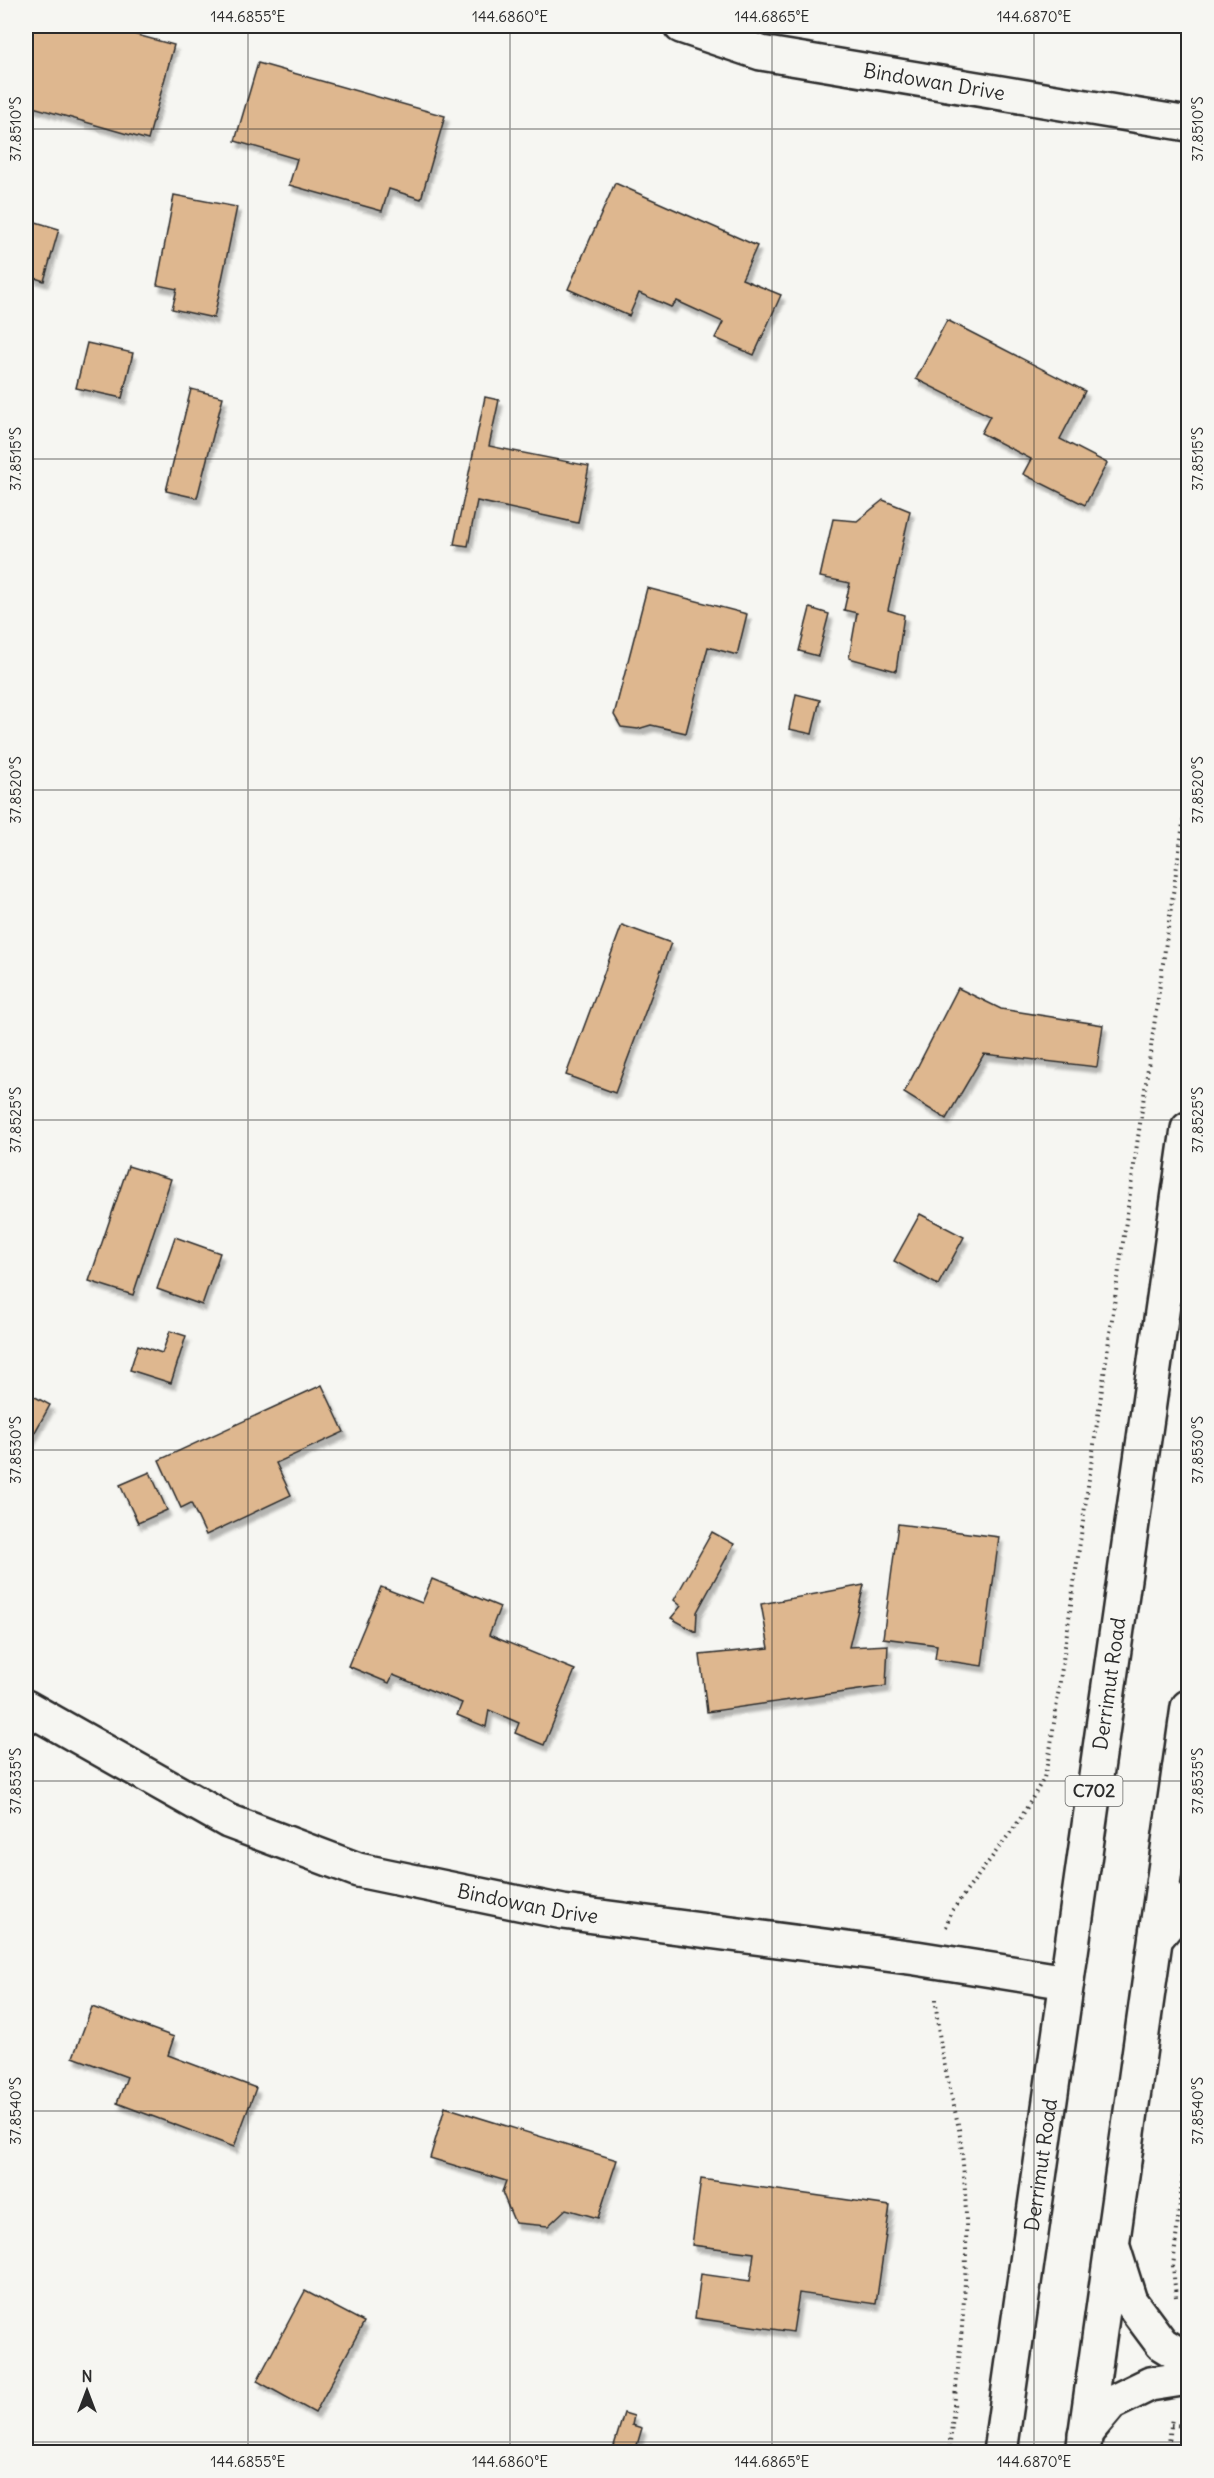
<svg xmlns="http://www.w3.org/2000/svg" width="1214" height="2478" viewBox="0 0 1214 2478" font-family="Delius,sans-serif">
	<defs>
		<filter id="shadow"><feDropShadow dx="3.5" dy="6" stdDeviation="1.5" flood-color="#0004"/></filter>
	</defs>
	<rect width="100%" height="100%" fill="#f6f6f2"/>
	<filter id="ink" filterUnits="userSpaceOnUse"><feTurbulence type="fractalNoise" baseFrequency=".0167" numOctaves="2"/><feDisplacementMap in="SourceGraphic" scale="12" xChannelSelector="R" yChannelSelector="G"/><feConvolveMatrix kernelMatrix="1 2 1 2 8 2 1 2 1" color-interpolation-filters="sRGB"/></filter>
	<g filter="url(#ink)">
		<!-- building -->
		<g fill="#deb78f" stroke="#2b2b2b" stroke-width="1.5" filter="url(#shadow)">
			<path d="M26,26H104L174,45L148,140L26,105Z"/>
			<path d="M258,63L445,116L421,199L389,189L382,211L289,185L297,159L235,141Z"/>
			<path d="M615,183L757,246L742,279L781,295L754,355L715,338L723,322L677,301L671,307L639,293L629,316L568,289Z"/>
			<path d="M174,195L237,207L214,318L172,309L177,289L157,285Z"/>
			<path d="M26,219L59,229L44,281L26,275Z"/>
			<path d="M947,320L1085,391L1060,439L1107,463L1085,505L1023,474L1031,459L981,433L990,416L916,379Z"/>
			<path d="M87,343L133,353L122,398L76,388Z"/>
			<path d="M191,389L223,397L197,498L166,491Z"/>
			<path d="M485,397L499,400L489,446L589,466L578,523L477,501L468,546L454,544Z"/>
			<path d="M883,500L910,511L888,610L904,615L896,671L849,658L857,613L844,610L850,583L820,577L833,519L857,521Z"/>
			<path d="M647,588L747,614L737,655L708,647L686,733L651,725L638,729L621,727L614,715Z"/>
			<path d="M810,608L829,614L818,656L799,651Z"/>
			<path d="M796,694L820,700L812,734L789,729Z"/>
			<path d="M622,925L671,943L615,1093L566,1075Z"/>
			<path d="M958,988L1001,1009L1103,1025L1097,1067L984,1054L946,1119L904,1093Z"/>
			<path d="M128,1166L171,1179L133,1295L89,1281Z"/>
			<path d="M920,1214L964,1237L938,1285L894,1261Z"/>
			<path d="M175,1237L220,1253L202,1305L157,1289Z"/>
			<path d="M170,1331L186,1336L171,1383L130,1370L138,1345L162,1353Z"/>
			<path d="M322,1385L344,1432L276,1463L291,1495L206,1535L191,1503L181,1508L159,1460Z"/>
			<path d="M26,1392L50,1405L26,1448Z"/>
			<path d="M150,1472L167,1510L138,1523L120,1485Z"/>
			<path d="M898,1524L999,1537L982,1666L935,1659L937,1645L883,1638Z"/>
			<path d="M712,1532L734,1544L697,1612L696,1632L671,1618L681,1606L674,1600Z"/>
			<path d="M432,1579L500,1607L489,1635L575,1670L544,1745L515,1733L519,1723L489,1710L486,1727L457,1715L462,1703L393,1675L389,1683L348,1666L381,1587L422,1603Z"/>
			<path d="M864,1585L849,1647L888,1645L886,1686L707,1712L700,1655L769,1648L761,1604Z"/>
			<path d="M92,2007L174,2037L168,2055L256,2088L234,2147L117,2103L127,2077L73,2057Z"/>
			<path d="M445,2107L617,2160L598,2218L566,2209L548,2226L515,2223L502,2192L506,2181L430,2158Z"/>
			<path d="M701,2179L890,2206L876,2304L799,2293L793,2332L695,2318L701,2274L750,2281L754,2253L692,2245Z"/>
			<path d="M305,2291L364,2322L315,2413L257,2381Z"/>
			<path d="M624,2413L634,2416L632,2425L642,2428L635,2452H612Z"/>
		</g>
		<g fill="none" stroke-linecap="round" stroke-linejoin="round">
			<defs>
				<g id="minor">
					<path id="s1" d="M681,26L761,53L1188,124"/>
					<path id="s2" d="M26,1707L228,1821L358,1870L563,1912L916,1958L1067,1982"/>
					<path d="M1156,1938L1188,1900"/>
				</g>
				<g id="tertiary">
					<path d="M1112,2244L1130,2301L1162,2344L1188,2360"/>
					<path d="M1085,2434L1111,2403L1150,2384L1188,2378"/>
				</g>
				<g id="trunk">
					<path id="s3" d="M1000,2452L1188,1129"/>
					<path d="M1083,2452L1188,1707"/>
				</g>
			</defs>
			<!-- minor casing -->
			<use href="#minor" stroke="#2b2b2b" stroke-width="38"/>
			<!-- tertiary casing -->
			<use href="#tertiary" stroke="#2b2b2b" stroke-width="38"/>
			<!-- trunk casing -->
			<use href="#trunk" stroke="#2b2b2b" stroke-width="38"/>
			<!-- path -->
			<g stroke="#2b2b2b" stroke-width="4" stroke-dasharray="1.5 4.5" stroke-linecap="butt">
				<path d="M946,1927L951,1912L1019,1821L1044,1778L1050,1751L1188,789"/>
				<path d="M936,1999C937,2043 950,2086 959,2129C962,2150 964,2172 965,2193C970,2279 958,2367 949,2452"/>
				<path d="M1176,2297L1173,2267L1188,2125"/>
				<path d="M1171,2425L1188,2426"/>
				<path d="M1168,2452L1172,2417"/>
			</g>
			<!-- minor -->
			<use href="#minor" stroke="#f6f6f2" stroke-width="33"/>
			<!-- tertiary -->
			<use href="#tertiary" stroke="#f6f6f2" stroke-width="33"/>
			<!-- trunk -->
			<use href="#trunk" stroke="#f6f6f2" stroke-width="33"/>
		</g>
	</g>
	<!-- ticks -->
	<path fill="none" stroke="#2b2b2b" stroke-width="1.5" stroke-opacity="0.45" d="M248,26V2452M510,26V2452M772,26V2452M1034,26V2452M26,129H1188M26,459H1188M26,790H1188M26,1120H1188M26,1450H1188M26,1781H1188M26,2111H1188M26,2442H1188"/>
	<g text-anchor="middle" stroke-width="6" stroke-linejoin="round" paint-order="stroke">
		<!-- shield labels -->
		<rect fill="#f6f6f2" stroke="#686867" stroke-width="1.5" x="1065.5" y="1776" width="57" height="30" rx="4.5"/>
		<g font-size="18" font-weight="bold" fill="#2b2b2b">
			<text x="1094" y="1797">C702</text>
		</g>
		<!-- street labels -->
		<g font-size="20" fill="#2b2b2b" stroke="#f6f6f2">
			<text dy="7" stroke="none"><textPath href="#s1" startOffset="260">Bindowan Drive</textPath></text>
			<text dy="7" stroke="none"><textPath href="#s3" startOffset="776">Derrimut Road</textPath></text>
			<text dy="7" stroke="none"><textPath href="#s2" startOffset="544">Bindowan Drive</textPath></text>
			<text dy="7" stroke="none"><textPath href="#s3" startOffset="290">Derrimut Road</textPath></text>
		</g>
	</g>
	<!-- margin -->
	<rect width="1214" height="2478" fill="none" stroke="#f6f6f2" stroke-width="66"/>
	<!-- north arrow -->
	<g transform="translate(87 2391)" stroke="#f6f6f2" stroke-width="4.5" paint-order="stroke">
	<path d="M0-4.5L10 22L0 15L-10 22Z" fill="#2b2b2b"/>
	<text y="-9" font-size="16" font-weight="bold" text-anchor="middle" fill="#2b2b2b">N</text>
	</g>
	<rect x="33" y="33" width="1148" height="2412" fill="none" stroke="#2b2b2b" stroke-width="2"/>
	<g font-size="15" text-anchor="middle" fill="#2b2b2b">
		<text x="248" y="22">144.6855°E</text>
		<text x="510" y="22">144.6860°E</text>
		<text x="772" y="22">144.6865°E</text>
		<text x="1034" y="22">144.6870°E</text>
		<text transform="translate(16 129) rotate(-90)" y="5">37.8510°S</text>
		<text transform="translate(1198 129) rotate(-90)" y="5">37.8510°S</text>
		<text transform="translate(16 459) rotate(-90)" y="5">37.8515°S</text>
		<text transform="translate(1198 459) rotate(-90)" y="5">37.8515°S</text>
		<text transform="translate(16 790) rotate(-90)" y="5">37.8520°S</text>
		<text transform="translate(1198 790) rotate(-90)" y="5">37.8520°S</text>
		<text transform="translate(16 1120) rotate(-90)" y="5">37.8525°S</text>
		<text transform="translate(1198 1120) rotate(-90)" y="5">37.8525°S</text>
		<text transform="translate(16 1450) rotate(-90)" y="5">37.8530°S</text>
		<text transform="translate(1198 1450) rotate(-90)" y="5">37.8530°S</text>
		<text transform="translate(16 1781) rotate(-90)" y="5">37.8535°S</text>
		<text transform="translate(1198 1781) rotate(-90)" y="5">37.8535°S</text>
		<text transform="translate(16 2111) rotate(-90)" y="5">37.8540°S</text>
		<text transform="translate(1198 2111) rotate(-90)" y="5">37.8540°S</text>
		<text x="248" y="2467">144.6855°E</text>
		<text x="510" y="2467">144.6860°E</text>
		<text x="772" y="2467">144.6865°E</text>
		<text x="1034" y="2467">144.6870°E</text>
	</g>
</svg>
